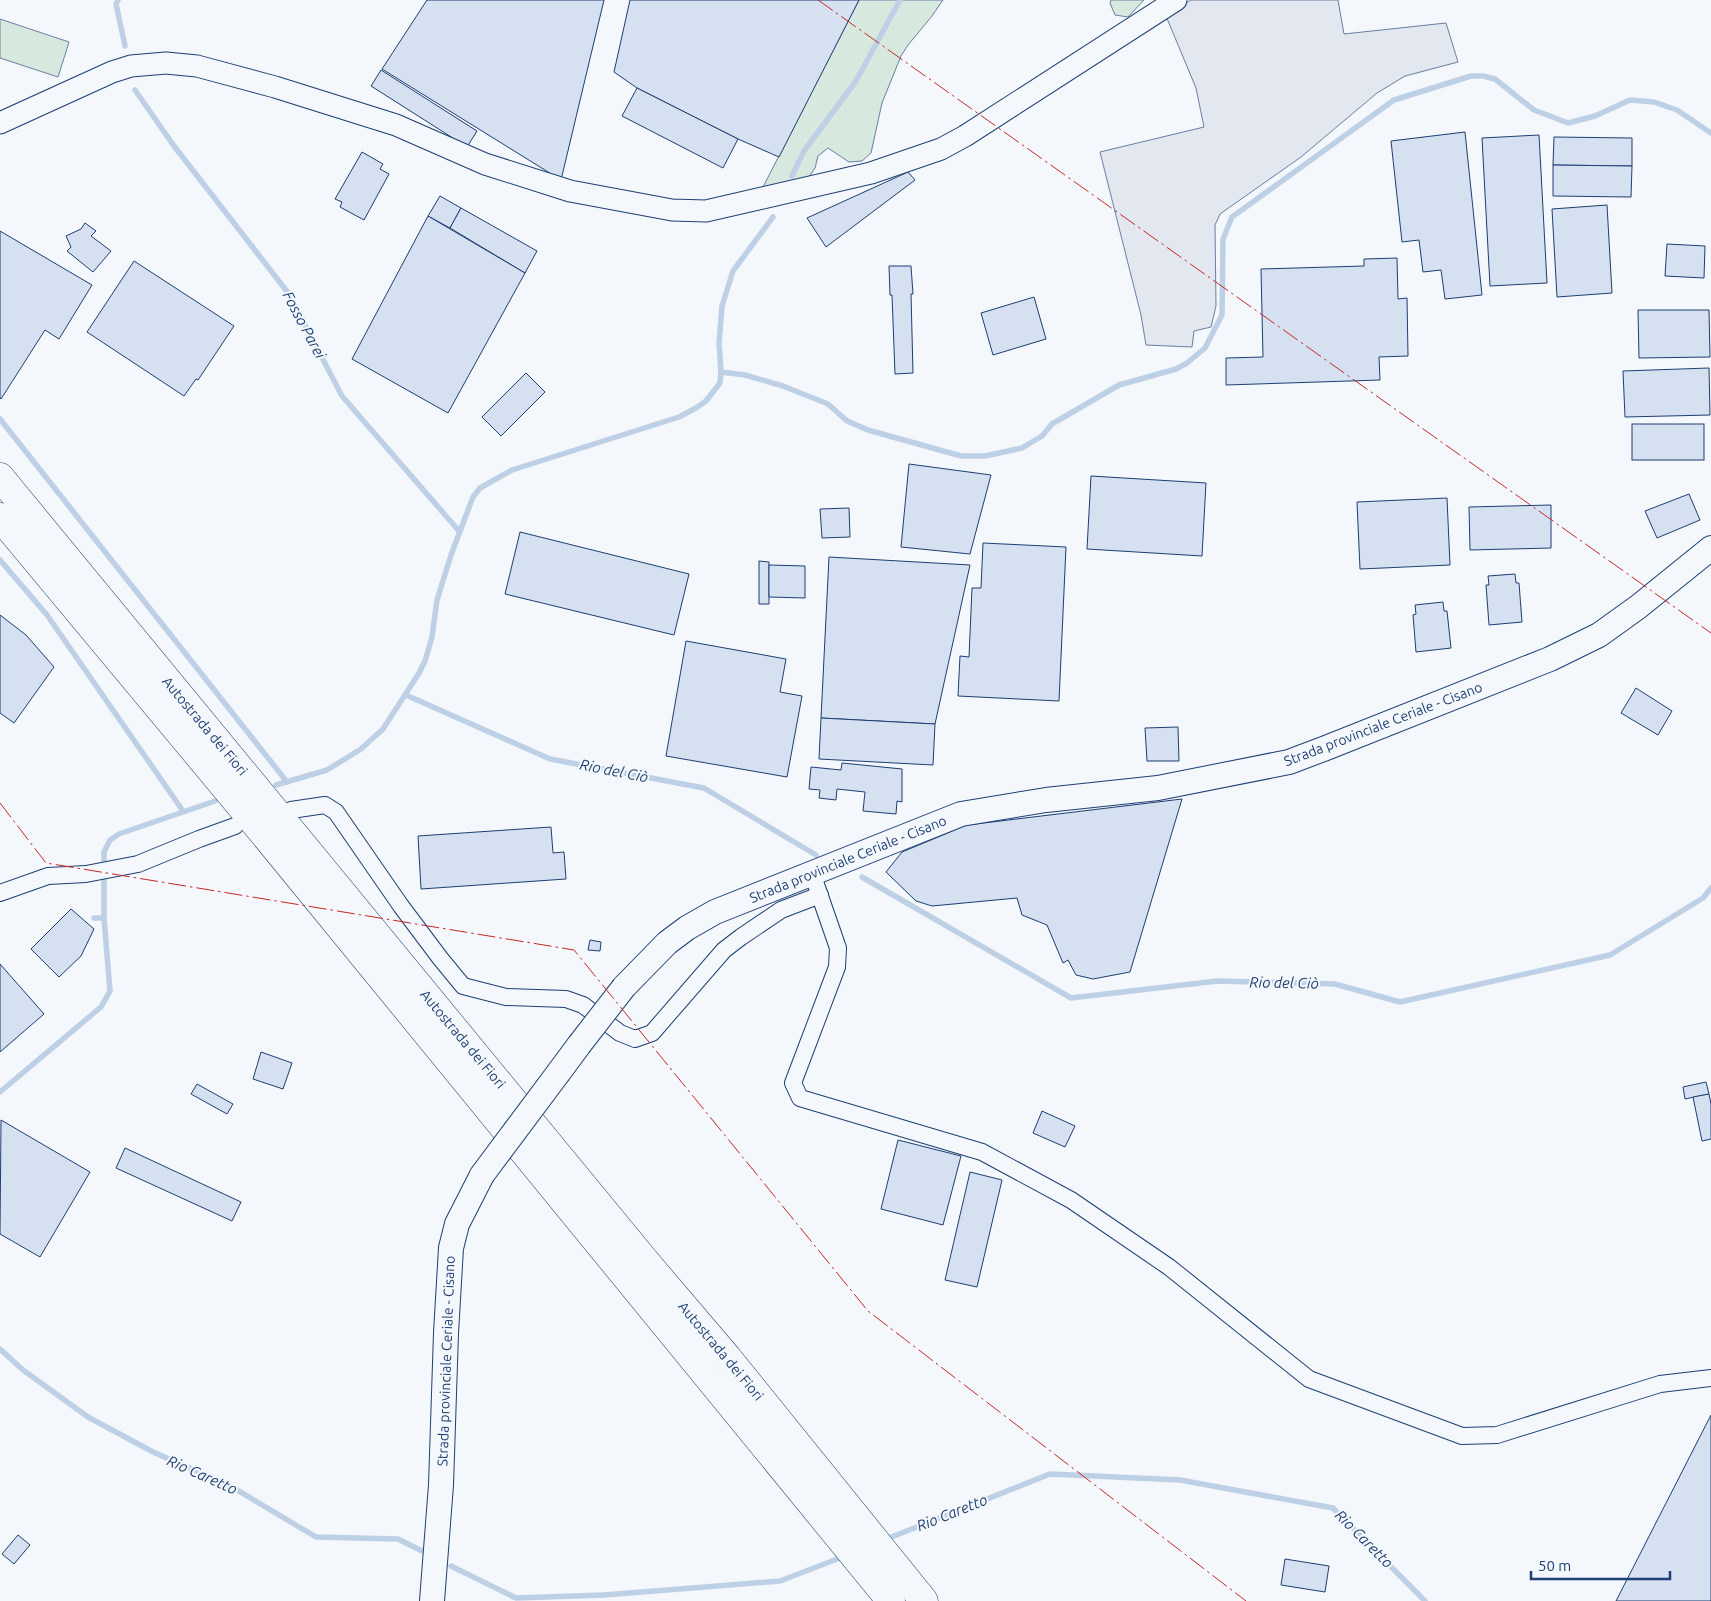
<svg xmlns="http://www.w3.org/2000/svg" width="1711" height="1601" viewBox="0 0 1711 1601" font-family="Ubuntu,sans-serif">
	<rect width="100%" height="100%" fill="#f4f7fb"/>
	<!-- green -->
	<g fill="#d7e8df" stroke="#687fa3">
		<path d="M859,0H943L932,16L908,45L901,56L882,103L871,153L862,161L849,162L828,148L818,156L815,168L807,180L763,187Z"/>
		<path d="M1111,0H1144L1128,17L1115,15L1110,3Z"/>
		<path d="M0,19L69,42L58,77L0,58Z"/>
	</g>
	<!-- parking -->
	<path fill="#e3e8f0" stroke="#687fa3" d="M1191,0H1338L1344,34L1446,23L1458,62L1405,76L1377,93L1301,157L1220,214L1215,225L1216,306L1211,327L1194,331L1192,347L1146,345L1141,315L1100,152L1204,127L1196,88L1166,16Z"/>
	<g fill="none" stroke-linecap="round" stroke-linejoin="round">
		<!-- stream -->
		<g stroke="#bed0e5" stroke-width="5.5">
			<path d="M118,0L116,4L125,46"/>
			<path d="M135,90L174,146L289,294L342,396L459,531"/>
			<path d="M792,176L804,151L856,81L900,0"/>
			<path d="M721,372L745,375L783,386L828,404L847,421L868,430L961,456H985L1022,448L1042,436L1052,424L1119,385L1176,369L1187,363L1205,348L1222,315L1223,239L1232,217L1394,100L1471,76H1483L1495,79L1534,110L1568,123L1595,116L1630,100L1654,102L1677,110L1711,133"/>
			<path d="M0,419L287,782"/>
			<path d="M0,560L47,615L183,811"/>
			<path d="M406,695L550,759L704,788L816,855"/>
			<path d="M276,785L327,770L361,749L383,729L419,673L425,661L432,637L437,600L451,555L473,497L480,488L512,470L679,417L696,408L706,401L720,383L721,372L719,343L722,306L733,271L773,217"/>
			<path d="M862,877L1071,998L1217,981L1335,984L1400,1002L1610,955L1703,898L1711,888"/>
			<path d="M94,918H104"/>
			<path d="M0,1092L101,1007L110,991L104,918V852L110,840L119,834L215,801"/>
			<path d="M0,1349L23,1370L88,1417L153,1452L227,1484L316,1537L398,1539L422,1551"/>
			<path d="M884,1540L1050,1474L1180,1480L1333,1508L1425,1601"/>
			<path d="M451,1566L516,1598L604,1595L780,1581L845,1556"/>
		</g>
	</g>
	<!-- building -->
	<g fill="#d5e0f0" stroke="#1d3f73">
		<path d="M427,0H604L561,180L382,69Z"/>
		<path d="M630,0H859L779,157L738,139L637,88L614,72Z"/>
		<path d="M381,70L477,131L467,147L371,86Z"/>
		<path d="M637,88L738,139L723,168L622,116Z"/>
		<path d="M1465,132L1482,295L1445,299L1441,270L1423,272L1419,240L1402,242L1391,141Z"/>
		<path d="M1539,135L1547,283L1490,286L1482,138Z"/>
		<path d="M1554,137L1632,138V166L1553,165Z"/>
		<path d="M362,152L383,164L380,169L389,174L364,220L340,207L342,202L335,199Z"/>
		<path d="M1553,165L1632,166L1631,197L1553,196Z"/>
		<path d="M908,172L915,180L826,247L807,218Z"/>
		<path d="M440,196L461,208L450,228L428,216Z"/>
		<path d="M1607,205L1612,293L1557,297L1552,209Z"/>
		<path d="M461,208L537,251L525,273L450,228Z"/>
		<path d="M428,216L525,273L448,413L352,359Z"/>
		<path d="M85,223L96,231L91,236L111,251L93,272L67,251L71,247L66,236L81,229Z"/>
		<path d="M0,231L92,285L59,339L45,330L1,399L0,398Z"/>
		<path d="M1667,244L1705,246L1704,278L1665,276Z"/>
		<path d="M1397,258L1398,299L1407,298L1408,356L1379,357L1380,380L1226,385V358L1263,357L1261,269L1364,266V259Z"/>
		<path d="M134,261L234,326L198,380L196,379L184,396L87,332Z"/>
		<path d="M889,266H911L913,294H911L913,373L895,374L892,295H890Z"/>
		<path d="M1034,297L1046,339L993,355L981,313Z"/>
		<path d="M1638,310H1709L1710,357L1639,358Z"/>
		<path d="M1709,368L1710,415L1625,417L1623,371Z"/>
		<path d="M526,373L545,392L501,436L482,417Z"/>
		<rect x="1632" y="424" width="72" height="36"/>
		<path d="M909,464L991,475L970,554L901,547Z"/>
		<path d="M1091,476L1206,483L1202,556L1087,549Z"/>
		<path d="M1689,494L1700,520L1657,538L1645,511Z"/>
		<path d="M1447,498L1450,565L1360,569L1357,502Z"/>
		<path d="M1551,505V548L1470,550L1469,507Z"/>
		<path d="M849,508L850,537L822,538L820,509Z"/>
		<path d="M520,532L689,574L674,635L505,594Z"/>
		<path d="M983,543L1066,547L1059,701L958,696L960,656L969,657L972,588H981Z"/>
		<path d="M829,557L970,565L935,724L821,718Z"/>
		<path d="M759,561L769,562V604H759Z"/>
		<path d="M769,565L805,566V598L769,597Z"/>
		<path d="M1515,574L1516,583H1519L1522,622L1489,625L1486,585H1489L1488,576Z"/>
		<path d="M1443,602L1444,611H1447L1451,648L1416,652L1413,615L1416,614L1415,605Z"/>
		<path d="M0,615L26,635L54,667L14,723L0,713Z"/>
		<path d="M686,641L786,659L780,692L802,696L787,777L666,756Z"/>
		<path d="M1636,688L1672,711L1658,735L1621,713Z"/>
		<path d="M821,718L935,724L933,765L819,759Z"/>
		<path d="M1178,727L1179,761H1147L1145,728Z"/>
		<path d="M842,763L902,769V802L897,801L896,814L863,811L865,792L837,789L836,800L819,798L820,790L809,789L811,767L841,770Z"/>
		<path d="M1182,799L1130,972L1093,979L1076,975L1068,960L1063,963L1047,925L1022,915L1017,898L932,906L916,901L886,872L902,852L967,825Z"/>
		<path d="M551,827L553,853L564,852L566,879L421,889L418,836Z"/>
		<path d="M71,909L94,929L81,956L59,977L31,949Z"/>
		<path d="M590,940L601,942L600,951L588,950Z"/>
		<path d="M0,964L44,1014L0,1052Z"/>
		<path d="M261,1052L292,1063L283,1089L253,1079Z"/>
		<path d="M1706,1082L1709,1094L1685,1099L1683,1087Z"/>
		<path d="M197,1084L233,1104L227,1114L191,1094Z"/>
		<path d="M1709,1094L1711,1104V1139L1702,1141L1693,1097Z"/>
		<path d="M1042,1111L1075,1126L1065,1147L1033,1133Z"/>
		<path d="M1,1120L90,1172L40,1257L0,1234Z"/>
		<path d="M898,1140L961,1156L943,1225L881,1209Z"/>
		<path d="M125,1148L241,1202L232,1221L116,1168Z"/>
		<path d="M970,1172L1002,1180L977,1287L945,1280Z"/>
		<path d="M1711,1415V1601H1616Z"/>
		<path d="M18,1535L30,1545L14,1564L2,1554Z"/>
		<path d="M1285,1559L1329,1566L1325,1592L1281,1585Z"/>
	</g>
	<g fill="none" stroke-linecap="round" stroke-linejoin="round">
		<defs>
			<g id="minor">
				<path d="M291,810L325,805L336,812L401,906L440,958L463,986L506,997L566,999L583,1005L620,1033L635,1039L652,1033L724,950L741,937L781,910L820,895"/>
				<path d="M812,873L838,948L837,967L793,1083L800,1098L982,1152L1071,1200L1169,1267L1309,1379L1462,1436L1497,1435L1660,1384L1711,1378"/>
				<path d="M0,893L48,876L86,874L138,864L199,839L235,826"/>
			</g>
			<path id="tertiary" d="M0,123L112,72L131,66L166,63L197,66L275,87L396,125L485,164L570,191L672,210L706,211L871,173L941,149L965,136L1176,0"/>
			<g id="secondary">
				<path d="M624,987L667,943L687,928L715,912L961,814L1046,800L1158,788L1289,762L1326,748L1550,659L1599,635L1638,607L1711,548"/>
				<path d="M559,1072L579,1045"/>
				<path d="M432,1601L441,1485L446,1333L451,1248L457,1224L482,1175"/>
			</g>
			<g id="motorway">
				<path d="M0,477L646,1262L727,1357L924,1601"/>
				<path d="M0,517L263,833L891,1601"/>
			</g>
		</defs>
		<!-- minor casing -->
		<use href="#minor" stroke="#1d3f73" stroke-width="18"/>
		<!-- tertiary casing -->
		<use href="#tertiary" stroke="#1d3f73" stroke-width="23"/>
		<!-- secondary casing -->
		<use href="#secondary" stroke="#1d3f73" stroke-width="26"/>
		<!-- motorway casing -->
		<use href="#motorway" stroke="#1d3f73" stroke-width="29"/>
		<!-- minor -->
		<use href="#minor" stroke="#f4f7fb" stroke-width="16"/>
		<!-- tertiary -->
		<use href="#tertiary" stroke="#f4f7fb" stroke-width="21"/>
		<!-- secondary -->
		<use href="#secondary" stroke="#f4f7fb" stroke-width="24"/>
		<!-- motorway -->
		<use href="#motorway" stroke="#f4f7fb" stroke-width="28"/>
		<defs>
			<g id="secondary-bridge">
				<path d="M579,1045L624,987"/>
				<path d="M482,1175L559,1072"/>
			</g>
		</defs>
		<!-- secondary-bridge casing -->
		<use href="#secondary-bridge" stroke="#1d3f73" stroke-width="26" stroke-linecap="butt"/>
		<!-- secondary-bridge -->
		<use href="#secondary-bridge" stroke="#f4f7fb" stroke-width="24"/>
		<!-- power -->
		<g stroke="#c62828" stroke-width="1" stroke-dasharray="18 4 2.5 4" stroke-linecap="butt">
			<path d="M818,0L1711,633"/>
			<path d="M0,803L46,863L574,950L868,1311L1246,1601"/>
		</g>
	</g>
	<g text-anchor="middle" stroke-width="4" stroke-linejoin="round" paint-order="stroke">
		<!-- street labels -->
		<g font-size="14" fill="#1d3f73" stroke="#f4f7fb">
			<text transform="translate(1383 724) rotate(-21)" y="5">Strada provinciale Ceriale - Cisano</text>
			<text transform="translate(205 726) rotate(50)" y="5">Autostrada dei Fiori</text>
			<text transform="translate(848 859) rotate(-22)" y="5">Strada provinciale Ceriale - Cisano</text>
			<text transform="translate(463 1039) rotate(50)" y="5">Autostrada dei Fiori</text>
			<text transform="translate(721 1351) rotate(50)" y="5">Autostrada dei Fiori</text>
			<text transform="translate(446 1361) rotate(-88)" y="5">Strada provinciale Ceriale - Cisano</text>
		</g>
		<!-- water labels -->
		<g font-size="15" font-style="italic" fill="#1d3f73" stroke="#f4f7fb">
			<text transform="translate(304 325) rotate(62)" y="5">Fosso Parei</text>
			<text transform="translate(614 771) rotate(11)" y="5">Rio del Ciò</text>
			<text transform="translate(1284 983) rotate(1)" y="5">Rio del Ciò</text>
			<text transform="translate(202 1475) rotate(24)" y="5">Rio Caretto</text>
			<text transform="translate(952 1513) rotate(-22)" y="5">Rio Caretto</text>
			<text transform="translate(1364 1539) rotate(45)" y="5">Rio Caretto</text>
		</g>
	</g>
	<!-- scale -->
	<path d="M1531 1571v8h139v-8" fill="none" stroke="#1d3f73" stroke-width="2.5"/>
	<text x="1538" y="1571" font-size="15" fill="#1d3f73" stroke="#f4f7fb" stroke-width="4" paint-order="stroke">50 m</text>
</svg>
